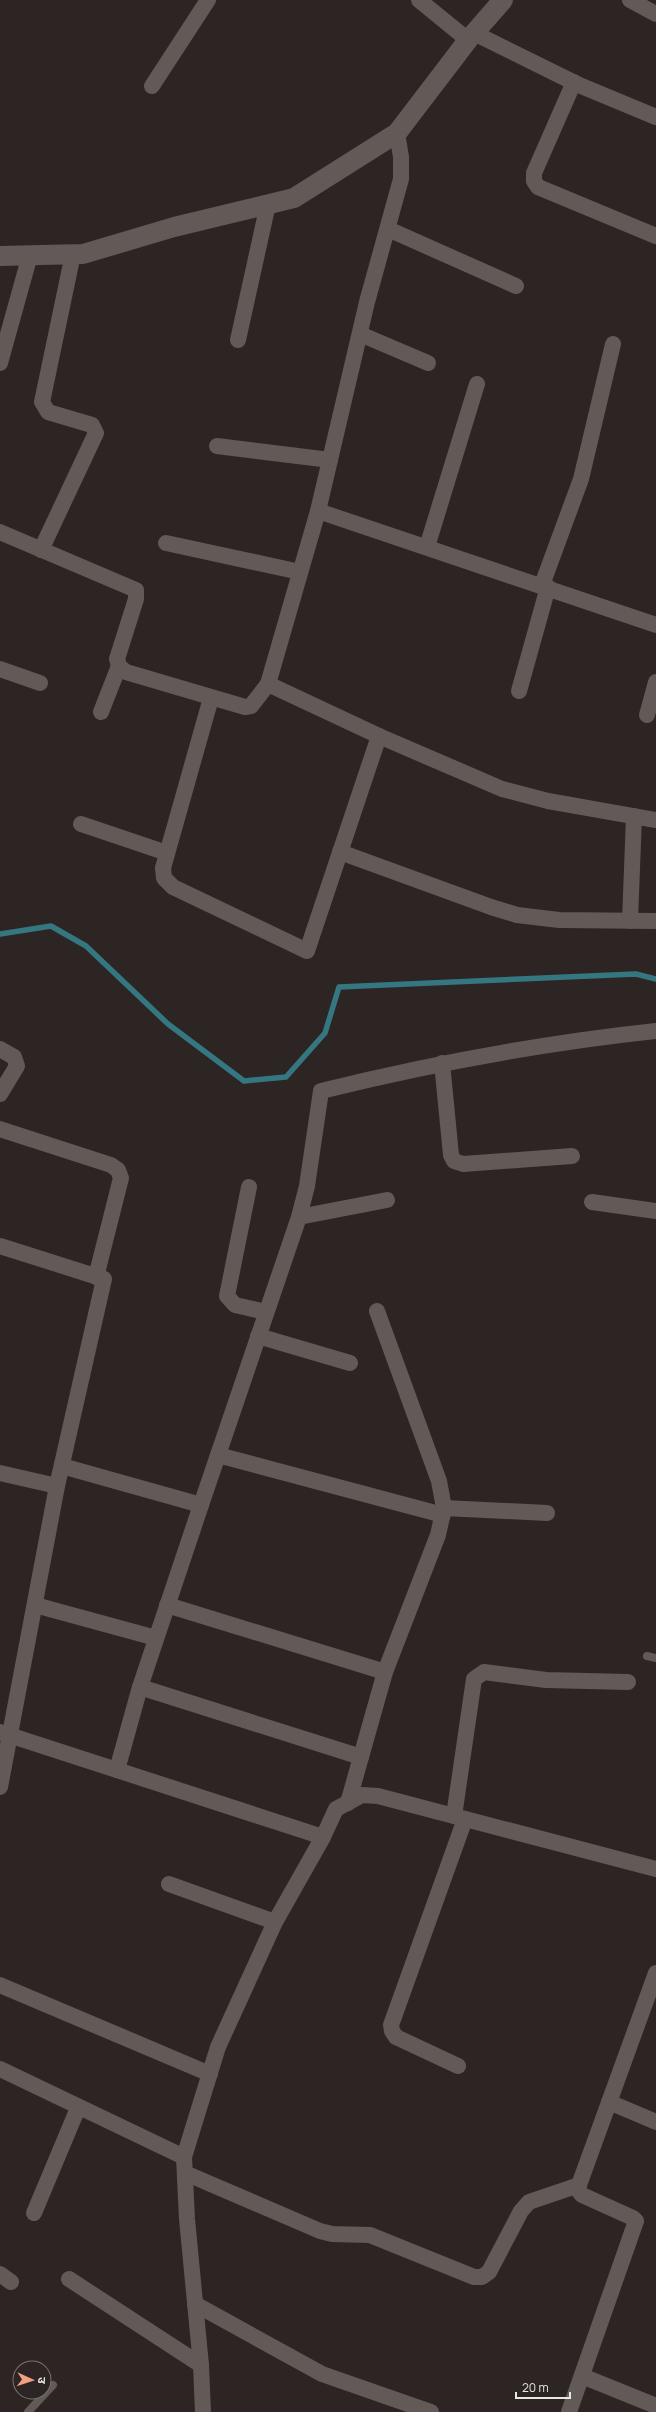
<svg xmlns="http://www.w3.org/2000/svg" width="656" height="2412" viewBox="0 0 656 2412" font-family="Manrope,'Noto Sans Devanagari',sans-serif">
	<rect width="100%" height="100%" fill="#2c2523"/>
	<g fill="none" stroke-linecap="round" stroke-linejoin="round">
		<!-- stream -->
		<path stroke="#357780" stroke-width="5.5" d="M0,934L51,926L86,946L168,1024L244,1081L286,1077L325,1033L339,987L636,974L656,979"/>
		<!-- service -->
		<g stroke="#615a57" stroke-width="8">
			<path d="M647,1656L656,1658"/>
			<path d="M28,2412L53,2385"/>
		</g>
		<!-- minor -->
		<g stroke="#615a57" stroke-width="16">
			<path d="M419,0L468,40"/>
			<path d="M630,0L656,14"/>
			<path d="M474,33L579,85L656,117"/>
			<path d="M574,82L534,173V181L538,187L656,236"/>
			<path d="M152,86L208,0"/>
			<path d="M397,133L401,157V179L367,302L318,511L656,625"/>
			<path d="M388,229L516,286"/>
			<path d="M360,334L428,363"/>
			<path d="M238,340L268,204"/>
			<path d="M0,363L30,255"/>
			<path d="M217,446L330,460"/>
			<path d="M0,532L136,590V599L117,659L119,666L126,672L245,707L251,706L268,684L318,511"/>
			<path d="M166,543L300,572"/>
			<path d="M427,547L477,384"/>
			<path d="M41,550L96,433L92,425L48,412L42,402L73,254"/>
			<path d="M542,585L581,479L613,344"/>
			<path d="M0,669L40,683"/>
			<path d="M519,691L548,587"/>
			<path d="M211,698L163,868L164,878L173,887L307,951L379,736L268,684"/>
			<path d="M101,712L119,666"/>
			<path d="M647,715L656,682"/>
			<path d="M379,736L502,789L548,801L656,820"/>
			<path d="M81,824L167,853"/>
			<path d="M340,852L491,907L517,915L559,920L656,921"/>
			<path d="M630,921L634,816"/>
			<path d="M0,1049L14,1057L17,1066L0,1094"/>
			<path d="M442,1063L451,1155L454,1161L463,1164L572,1156"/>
			<path d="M0,1129L111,1165L118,1170L121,1178L96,1277"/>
			<path d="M249,1187L227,1296L235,1305L266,1312"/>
			<path d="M592,1202L656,1211"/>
			<path d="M299,1217L387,1200"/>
			<path d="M0,1246L104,1279L57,1486L0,1787"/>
			<path d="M258,1336L350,1363"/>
			<path d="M218,1455L443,1515"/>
			<path d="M62,1466L201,1505L140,1687L117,1770"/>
			<path d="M0,1473L57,1486"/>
			<path d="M201,1505L299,1217L307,1186L321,1091C431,1064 543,1043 656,1031"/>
			<path d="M444,1508L547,1513"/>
			<path d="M35,1605L156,1638"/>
			<path d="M167,1605L385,1672"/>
			<path d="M140,1687L361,1757"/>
			<path d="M0,1732L323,1837L336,1809L362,1795L378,1796L656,1869"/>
			<path d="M348,1803L385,1672L438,1535L444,1508L439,1481L377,1311"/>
			<path d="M454,1816L474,1679L484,1672L546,1680L628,1682"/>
			<path d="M169,1884L275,1922"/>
			<path d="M0,1985L210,2074"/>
			<path d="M458,2066L396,2037L392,2031L391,2025L465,1819"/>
			<path d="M0,2069L184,2157"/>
			<path d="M609,2102L656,2122"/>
			<path d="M185,2173L320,2231L332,2234L370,2235L474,2277H482L489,2272L521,2211L529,2202L579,2185"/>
			<path d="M34,2213L78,2108"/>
			<path d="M0,2274L11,2282"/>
			<path d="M69,2279L201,2365"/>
			<path d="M195,2304L322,2374L431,2412"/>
			<path d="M582,2376L656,2406"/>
			<path d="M203,2412L201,2365L187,2219L184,2157L218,2047L275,1922L323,1837"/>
			<path d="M569,2412L636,2221L633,2218L582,2195L578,2190L579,2185L656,1973"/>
		</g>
		<!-- tertiary -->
		<path stroke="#615a57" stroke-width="20" d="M0,256L83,254L174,227L294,198L397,133L468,40L503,0"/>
	</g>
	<!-- north arrow -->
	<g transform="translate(32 2380) rotate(93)"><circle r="19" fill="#2c2523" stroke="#797371"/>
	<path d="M0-3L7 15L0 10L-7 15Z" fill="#f2a081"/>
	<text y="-6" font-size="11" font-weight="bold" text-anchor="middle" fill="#ece7e6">उ</text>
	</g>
	<!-- scale -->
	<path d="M516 2392v6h54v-6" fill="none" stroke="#ece7e6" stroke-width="2"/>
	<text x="522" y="2392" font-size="12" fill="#ece7e6" stroke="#2c2523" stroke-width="3" paint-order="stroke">20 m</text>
</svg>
